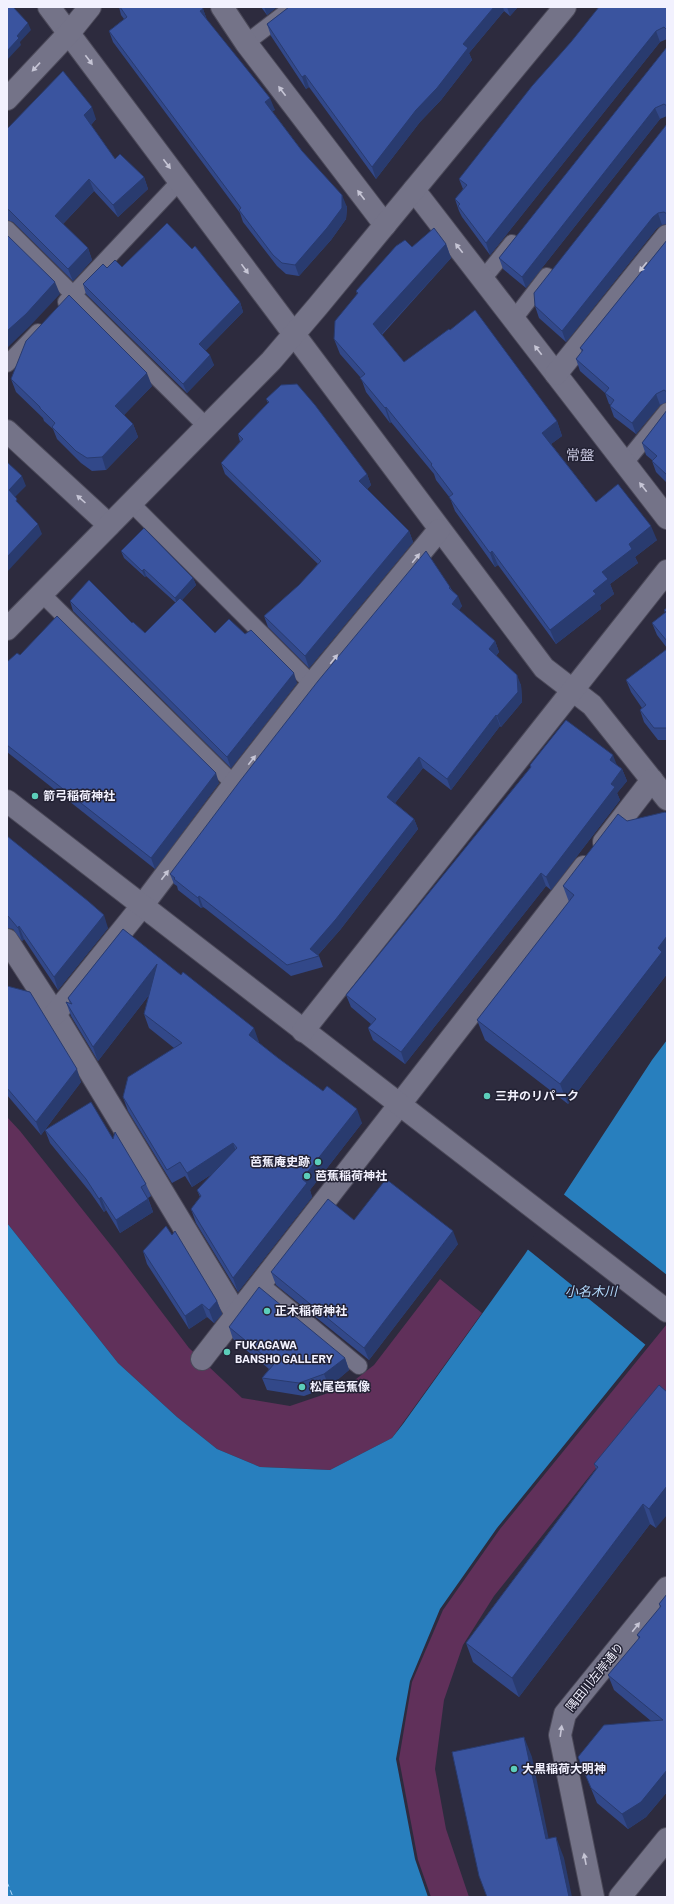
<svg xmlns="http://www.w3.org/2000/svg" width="674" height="1904" viewBox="0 0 674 1904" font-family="Barlow,'Noto Sans JP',sans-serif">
	<rect width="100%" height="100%" fill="#2d2b3e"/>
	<!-- green -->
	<g fill="#60305a">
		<path d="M7,1117L20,1131L117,1253L189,1348L242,1398L290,1406L346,1387L374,1365L440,1279L482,1313L392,1438L330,1470L260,1467L217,1449L177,1417L118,1363L7,1223Z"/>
		<path d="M667,1324V1403L655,1394L494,1596L463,1645L444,1700L435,1769L446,1829L469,1897H431L418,1860L399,1759L412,1682L443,1610L500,1529Z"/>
	</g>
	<!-- water -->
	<path fill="#287fbe" d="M667,1040V1318L497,1528L440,1609L410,1681L396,1759L415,1859L428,1897H7V1223L118,1363L177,1417L217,1449L260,1467L330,1470L392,1438L403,1424L525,1254L652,1060Z"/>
	<!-- pier -->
	<path fill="#2d2b3e" d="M562,1193L667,1275V1322L647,1346L526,1248Z"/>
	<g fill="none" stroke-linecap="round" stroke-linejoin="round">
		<!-- ferry -->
		<path stroke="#b2d8fa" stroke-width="1" stroke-dasharray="5 4" stroke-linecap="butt" d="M7,1882L13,1897"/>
		<defs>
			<g id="lane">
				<path d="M246,43L293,7"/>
				<path d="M7,229L206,426"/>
				<path d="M483,279L512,243"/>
				<path d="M66,302L180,181"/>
				<path d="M514,319L547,276"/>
				<path d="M7,364L38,332"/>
				<path d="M625,463L667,411"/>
				<path d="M131,503L312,684"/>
				<path d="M42,594L234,784"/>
				<path d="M260,1284L359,1366"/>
			</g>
			<g id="street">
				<path d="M49,7L544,668L592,705L667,799"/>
				<path d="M222,7L246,43L385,225"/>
				<path d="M7,99L69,33L90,7"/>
				<path d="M414,190L667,518"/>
				<path d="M556,374L667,236"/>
				<path d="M7,431L109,525"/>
				<path d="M604,842L652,780"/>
				<path d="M7,940L55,1014L237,1315"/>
				<path d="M55,1014L142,906L234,784L312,684L439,530"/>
				<path d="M202,1359L584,867"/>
				<path d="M593,1897L560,1735L565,1714L667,1588"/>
				<path d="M620,1897L667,1839"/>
			</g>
			<g id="secondary">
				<path d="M7,629L271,361L318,306L565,7"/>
				<path d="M7,801L667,1311"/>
				<path d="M303,1031L667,571"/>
			</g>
		</defs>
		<!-- lane casing -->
		<use href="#lane" stroke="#4b4959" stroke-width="18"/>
		<!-- street casing -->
		<use href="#street" stroke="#4b4959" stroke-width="24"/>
		<!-- secondary casing -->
		<use href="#secondary" stroke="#4b4959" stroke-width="24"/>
		<!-- lane -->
		<use href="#lane" stroke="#747388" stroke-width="16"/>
		<!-- street -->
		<use href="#street" stroke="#747388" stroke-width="22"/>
		<!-- secondary -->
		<use href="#secondary" stroke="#747388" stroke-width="22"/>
	</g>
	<!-- wall -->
	<g fill="#324889">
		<path d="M119,7H202L203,9L207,20L275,110L272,111L302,151L347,207L346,219L331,240L299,276L286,274L277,266L243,222L240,213L113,42L109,31L124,19L121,15Z"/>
		<path d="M261,7H277L267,15Z"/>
		<path d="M289,7H518L510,16L504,11L469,53L472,60L441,100L420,122L376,179L309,87L306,89L271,36L267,24Z"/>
		<path d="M598,7H667V39L660,42L490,255L462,217L459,211L455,199L463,189L459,179L571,42L599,8Z"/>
		<path d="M667,47V116L660,119L526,288L503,269L499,258Z"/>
		<path d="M96,119L91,125L115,159L144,177L148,189L118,217L94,191L63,224L88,248L92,260L73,281L13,222L7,220V129Z"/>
		<path d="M667,124V224L662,225L657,228L566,342L539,318L535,306Z"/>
		<path d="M667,240V402L660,405L636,434L614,417L610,406L611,405L609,404L605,393L580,371L576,359L582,352L580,348Z"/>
		<path d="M446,244L451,258L382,335L404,362L450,330L557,421L562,436L551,444L596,502L657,540L635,557L638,563L610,584L614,594L600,605L601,609L556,644L498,565L495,567L455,511L450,498L436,480L434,474L391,422L390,423L366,392L361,378L340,354L334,339L357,294L356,291L412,247Z"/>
		<path d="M122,267L240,302L243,312L205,351L214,365L187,393L86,294L83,284L107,268Z"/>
		<path d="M11,379L152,386L124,415L133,424L138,437L106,470L92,471L81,463L57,439L53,429L44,421L43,418L16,392Z"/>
		<path d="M266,399L367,474L371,485L367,489L409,531L413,542L309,668L268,627L264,616L299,585L318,564L225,474L221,463L240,442L238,434L268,403Z"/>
		<path d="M667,410V483L656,472L652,461V460L646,455L642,443Z"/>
		<path d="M121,551L193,578L196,585L182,600L215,633L297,683L231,768L73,611L70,601L132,623L145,633L176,603L146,576L145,577L124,558Z"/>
		<path d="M450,587L452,590L462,606L459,610L495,641L499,652L496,656L521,685L522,702L501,727L500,726L451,790L423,768L395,803L414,819L418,829L340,930L318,955L319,956L323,967L291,976L206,909L203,907L201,908L178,890L177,886L174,884L170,874Z"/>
		<path d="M667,608V648L657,635L652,623L665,613L664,610Z"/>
		<path d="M667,649V740H658L644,722L640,710L642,708L631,692L626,680Z"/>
		<path d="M20,655L219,783L155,869L7,752V662Z"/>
		<path d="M530,765H617L622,769L627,781L617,793L620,800L551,890L546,886L405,1064L373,1040L368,1028L371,1024L351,1007L346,995L530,768Z"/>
		<path d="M667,813V974L568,1104L485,1040L477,1020L569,902L563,886L627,821Z"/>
		<path d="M7,836L108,928L58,990L24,939L22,941L13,929L7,928Z"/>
		<path d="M123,929L259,1042V1043L362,1123L310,1190L312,1197L238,1292L196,1223L191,1209L200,1197L197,1190L215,1172L192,1187L185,1176L172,1183L128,1111L123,1097L174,1048L149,1028L144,1014L149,995L98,1061L71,1016L66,1002L70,1004L68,998Z"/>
		<path d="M7,986L81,1082L41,1135L7,1095Z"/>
		<path d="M45,1130L113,1139L146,1184L151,1196L148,1198L153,1212L120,1233L106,1210L104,1212L90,1192L50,1143Z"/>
		<path d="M354,1220L458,1244L369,1360L276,1285L271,1272Z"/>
		<path d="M143,1251L217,1301L222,1314L214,1323L207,1317L189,1329L147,1264Z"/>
		<path d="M229,1327L345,1358L349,1370L329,1387L304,1396L267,1390L262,1378L269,1369L233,1339Z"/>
		<path d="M667,1392L656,1528L650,1524L519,1697L473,1662L466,1643L596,1469L594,1464Z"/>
		<path d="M667,1594V1792L646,1817L628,1829L597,1803L578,1757L651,1721L614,1690L608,1675L639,1639L637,1635L660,1608L659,1604Z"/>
	</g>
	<!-- shaded-wall -->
	<g fill="#293b6f">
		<path d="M264,7H277L267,15Z"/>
		<path d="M494,7H503L504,11L469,53L472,60L441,100L420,122L376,179L372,167L463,44Z"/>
		<path d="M507,7H518L510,16Z"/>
		<path d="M203,9L207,20L204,23L200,11Z"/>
		<path d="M28,23L31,30L20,42L21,45L7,60V51L17,36Z"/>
		<path d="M656,31L660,42L490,255L486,243Z"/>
		<path d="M305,75L309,87L306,89L302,77Z"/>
		<path d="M270,98L275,110L269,113L265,102Z"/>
		<path d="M92,107L96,119L89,127L84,115Z"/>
		<path d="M655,108L660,119L526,288L522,277Z"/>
		<path d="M144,177L148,189L118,217L113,205Z"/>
		<path d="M89,179L94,191L59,228L55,216Z"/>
		<path d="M342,195L347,207L346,219L331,240L299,276L295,265Z"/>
		<path d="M658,213L662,225L657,228L566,342L562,331L653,217Z"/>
		<path d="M446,244L451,258L378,338L373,324Z"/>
		<path d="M88,248L92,260L73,281L68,269Z"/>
		<path d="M55,282L60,294L30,326L7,348V331Z"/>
		<path d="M240,302L243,312L202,354L199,344Z"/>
		<path d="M210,355L214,365L187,393L183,384Z"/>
		<path d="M147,373L152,386L120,419L115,406Z"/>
		<path d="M656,394L660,405L636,434L632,423Z"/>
		<path d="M386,407L391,422L390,423L385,408Z"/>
		<path d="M557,421L562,436L547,447L542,433Z"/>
		<path d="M133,424L138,437L106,470L102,457Z"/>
		<path d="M367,474L371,485L363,493L359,481Z"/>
		<path d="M22,476L26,486L12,500L9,490Z"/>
		<path d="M38,524L42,534L7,572V557Z"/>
		<path d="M651,526L657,540L635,557L638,563L610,584L614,594L600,605L601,609L556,644L550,630L593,591L602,572L629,544Z"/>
		<path d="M409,531L413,542L309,668L305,656Z"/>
		<path d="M492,551L498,565L495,567L490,553Z"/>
		<path d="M144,569L146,576L145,577L142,571Z"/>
		<path d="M193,578L196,585L177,605L175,598Z"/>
		<path d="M458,596L462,606L456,615L452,604Z"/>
		<path d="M495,641L499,652L492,660L489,649Z"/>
		<path d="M294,673L297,683L231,768L227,757Z"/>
		<path d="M517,675L521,685L522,702L501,727L497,716Z"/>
		<path d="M496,715L500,726L451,790L447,779Z"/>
		<path d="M613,755L618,768L610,760Z"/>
		<path d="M419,757L423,768L391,808L387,797Z"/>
		<path d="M622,769L627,781L617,793L620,800L551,890L546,877L611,784Z"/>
		<path d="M216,773L219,783L155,869L151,858Z"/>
		<path d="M414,819L418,829L340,930L316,957L310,949Z"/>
		<path d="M541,873L546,886L405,1064L401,1052Z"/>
		<path d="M199,896L203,907L201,908L198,898Z"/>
		<path d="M104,915L108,928L58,990L54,977Z"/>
		<path d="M19,926L24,939L22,941L18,928Z"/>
		<path d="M667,936V974L568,1104L560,1084L658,948Z"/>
		<path d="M157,964L162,978L98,1061L93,1047Z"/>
		<path d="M254,1028L259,1042L254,1049L249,1035Z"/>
		<path d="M77,1069L81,1082L41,1135L36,1122Z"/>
		<path d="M357,1109L362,1123L310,1190L312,1197L238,1292L233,1278L302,1179Z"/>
		<path d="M233,1143L238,1157L192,1187L187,1173Z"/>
		<path d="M101,1197L106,1210L104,1212L99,1199Z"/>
		<path d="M148,1199L153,1212L120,1233L116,1220Z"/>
		<path d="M453,1231L458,1244L369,1360L364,1348Z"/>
		<path d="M217,1301L222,1314L214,1323L209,1310Z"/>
		<path d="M202,1304L207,1317L189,1329L185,1316Z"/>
		<path d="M345,1358L349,1370L329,1387L324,1374Z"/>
		<path d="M667,1486V1515L656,1528L649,1509Z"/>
		<path d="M643,1504L650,1524L519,1697L512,1678Z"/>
		<path d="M524,1737L532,1757L553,1860L546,1839Z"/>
		<path d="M667,1770V1792L646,1817L628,1829L622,1814Z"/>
		<path d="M556,1837L564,1858L572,1897H569Z"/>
	</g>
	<!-- building -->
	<g fill="#3a549f" stroke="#293b6f">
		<path d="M7,7H13L28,23L17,36L19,38L7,51Z"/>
		<path d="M120,7H202L203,9L200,11L270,98L265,102L302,151L342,195V208L327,228L295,265L282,263L273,255L239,210L241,208L109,31L127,17Z"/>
		<path d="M289,7H494L463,44L468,48L437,88L416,110L372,167L305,75L302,77L267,24Z"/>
		<path d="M599,7H667V30L664,27L656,31L486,243L458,206L460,204L455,199L467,185L459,179L532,86L571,42Z"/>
		<path d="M667,47V106L664,104L655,108L522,277L499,258Z"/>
		<path d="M63,71L92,107L84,115L115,159L120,154L144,177L113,205L89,179L55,216L88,248L68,269L9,210L7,209V129Z"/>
		<path d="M667,124V214L664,212L658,213L653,217L562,331L535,306L534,293Z"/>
		<path d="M167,223L192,249L195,246L240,302L199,344L210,355L183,384L83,284L103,264L107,268L115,260L122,267Z"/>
		<path d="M434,228L446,244L373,324L404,362L449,329L450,330L475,310L557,421L542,433L596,502L618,484L651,526L629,544L632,549L602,572L608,579L593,591L596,594L550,630L492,551L490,553L449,497L453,494L431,465L432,464L386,407L385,408L360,378L365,374L334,339L335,321L358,293L356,291L396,246L405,240L412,247Z"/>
		<path d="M7,235L55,282L26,314L7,331Z"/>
		<path d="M667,240V392L664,390L656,394L632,423L610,406L614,400L605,393L609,388L576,359L583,350L580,348Z"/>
		<path d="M69,295L147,373L115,406L133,424L102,457L87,458L76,451L52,427L55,423L40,408V407L11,379L26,341Z"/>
		<path d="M297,384L315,405L367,474L359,481L409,531L305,656L264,616L299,585L321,561L221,463L243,439L238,434L269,402L266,399L281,385Z"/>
		<path d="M667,410V475L652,461L657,456L642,443Z"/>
		<path d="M7,462L22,476L9,490L17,499L16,501L38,524L7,557Z"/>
		<path d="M144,528L193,578L175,598L144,569L142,571L121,551Z"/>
		<path d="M426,551L450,587L449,588L458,596L452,604L495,641L489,649L517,675L518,692L497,716L496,715L447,779L419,757L387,797L414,819L336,919L310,949L319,956L287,965L202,898L199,896L198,898L174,879L175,878L170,874L240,781L318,681Z"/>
		<path d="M89,580L132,623L133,622L145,633L180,598L215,633L229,619L245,634L251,630L294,673L227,757L70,601Z"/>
		<path d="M667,608V641L652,623L666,612L664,610Z"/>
		<path d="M57,616L216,773L151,858L7,745V662L17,653L20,655Z"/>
		<path d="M667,649V728H654L640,710L646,705L626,680Z"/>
		<path d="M566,720L613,755L610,760L622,769L611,784L615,787L546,877L541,873L401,1052L368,1028L376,1019L346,995L531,767L530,765Z"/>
		<path d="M665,812L667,813V936L658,948L662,952L560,1084L477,1020L574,895L563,886L618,814L627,821Z"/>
		<path d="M7,836L88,901L104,915L54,977L19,926L18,928L8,916H7Z"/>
		<path d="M123,929L181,975L183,972L254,1028L249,1035L278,1058L323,1091L327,1086L357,1109L302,1179L307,1183L233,1278L191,1209L201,1196L197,1190L237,1148L233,1143L187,1173L180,1162L167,1170L123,1097L128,1077L182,1043L144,1014L157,964L93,1047L66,1002L72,1004L68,998Z"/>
		<path d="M7,986L30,992L77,1069L36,1122L7,1088Z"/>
		<path d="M91,1102L113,1139L115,1132L146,1184L141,1187L148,1199L116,1220L101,1197L99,1199L86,1179L45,1130Z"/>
		<path d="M386,1179L453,1231L364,1348L271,1272L328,1199L354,1220Z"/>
		<path d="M166,1226L172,1235L175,1231L217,1301L209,1310L202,1304L185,1316L143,1251Z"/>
		<path d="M259,1287L345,1358L324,1374L299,1383L262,1378L274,1364L229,1327Z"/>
		<path d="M659,1385L667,1392V1486L649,1509L643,1504L512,1678L466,1643L598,1467L594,1464Z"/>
		<path d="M667,1594V1770L641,1802L622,1814L591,1788L578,1757L604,1725L663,1720L608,1675L640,1637L637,1635L661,1606L659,1604Z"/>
		<path d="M524,1737L546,1839L556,1837L569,1897H487L479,1876L452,1752Z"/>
	</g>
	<!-- one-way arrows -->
	<defs><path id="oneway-solid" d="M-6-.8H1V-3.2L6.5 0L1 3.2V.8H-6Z"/></defs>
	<g fill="#c6c5d5">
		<use href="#oneway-solid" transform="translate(89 60) rotate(53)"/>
		<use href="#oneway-solid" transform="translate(36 67) rotate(133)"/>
		<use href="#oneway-solid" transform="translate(282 91) rotate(-127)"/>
		<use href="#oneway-solid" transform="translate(167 164) rotate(53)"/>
		<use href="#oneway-solid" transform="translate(361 195) rotate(-127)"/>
		<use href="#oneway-solid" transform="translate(459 248) rotate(-128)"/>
		<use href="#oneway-solid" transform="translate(643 267) rotate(129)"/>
		<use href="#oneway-solid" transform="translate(245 269) rotate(54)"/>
		<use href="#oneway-solid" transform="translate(538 350) rotate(-128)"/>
		<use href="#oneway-solid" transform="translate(643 487) rotate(-128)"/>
		<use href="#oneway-solid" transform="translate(81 499) rotate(-138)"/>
		<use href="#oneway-solid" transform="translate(416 558) rotate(-51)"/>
		<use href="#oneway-solid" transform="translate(334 659) rotate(-51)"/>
		<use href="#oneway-solid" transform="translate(252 760) rotate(-52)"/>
		<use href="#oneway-solid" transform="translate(165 875) rotate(-53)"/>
		<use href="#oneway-solid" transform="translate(636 1627) rotate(-51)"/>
		<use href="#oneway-solid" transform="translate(561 1731) rotate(-82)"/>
		<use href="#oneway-solid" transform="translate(585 1859) rotate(-101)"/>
	</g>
	<!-- markers -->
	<g fill="#5cceba" stroke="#232234" stroke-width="1.5">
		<circle cx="35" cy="796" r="4"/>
		<circle cx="487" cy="1096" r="4"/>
		<circle cx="318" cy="1162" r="4"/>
		<circle cx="307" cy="1176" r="4"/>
		<circle cx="267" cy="1311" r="4"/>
		<circle cx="227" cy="1352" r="4"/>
		<circle cx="302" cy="1387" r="4"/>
		<circle cx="514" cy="1769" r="4"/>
	</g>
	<g text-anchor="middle" stroke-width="3" stroke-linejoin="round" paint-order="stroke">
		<!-- poi labels -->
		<g font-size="12" font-weight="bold" fill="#f2f1fe" stroke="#232234" text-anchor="start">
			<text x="43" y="800">箭弓稲荷神社</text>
			<text x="495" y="1100">三井のリパーク</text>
			<text x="310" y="1166" text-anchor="end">芭蕉庵史跡</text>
			<text x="315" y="1180">芭蕉稲荷神社</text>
			<text x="275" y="1315">正木稲荷神社</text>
			<text x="235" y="1349">FUKAGAWA<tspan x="235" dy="14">BANSHO GALLERY</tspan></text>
			<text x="310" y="1391">松尾芭蕉像</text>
			<text x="522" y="1773">大黒稲荷大明神</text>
		</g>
		<!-- street labels -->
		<g font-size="12" fill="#f2f1fe" stroke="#232234">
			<text transform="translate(595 1677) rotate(-51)" y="4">隅田川左岸通り</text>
		</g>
		<!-- water labels -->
		<g font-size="13" font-style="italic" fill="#b2d8fa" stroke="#232234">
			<text x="591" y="1296">小名木川</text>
		</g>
		<!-- quarter labels -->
		<g font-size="14" fill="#c5c4dc" stroke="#232234">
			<text x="580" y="460">常盤</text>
		</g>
	</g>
	<!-- border -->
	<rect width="674" height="1904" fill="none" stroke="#f2f1fe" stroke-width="16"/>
</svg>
